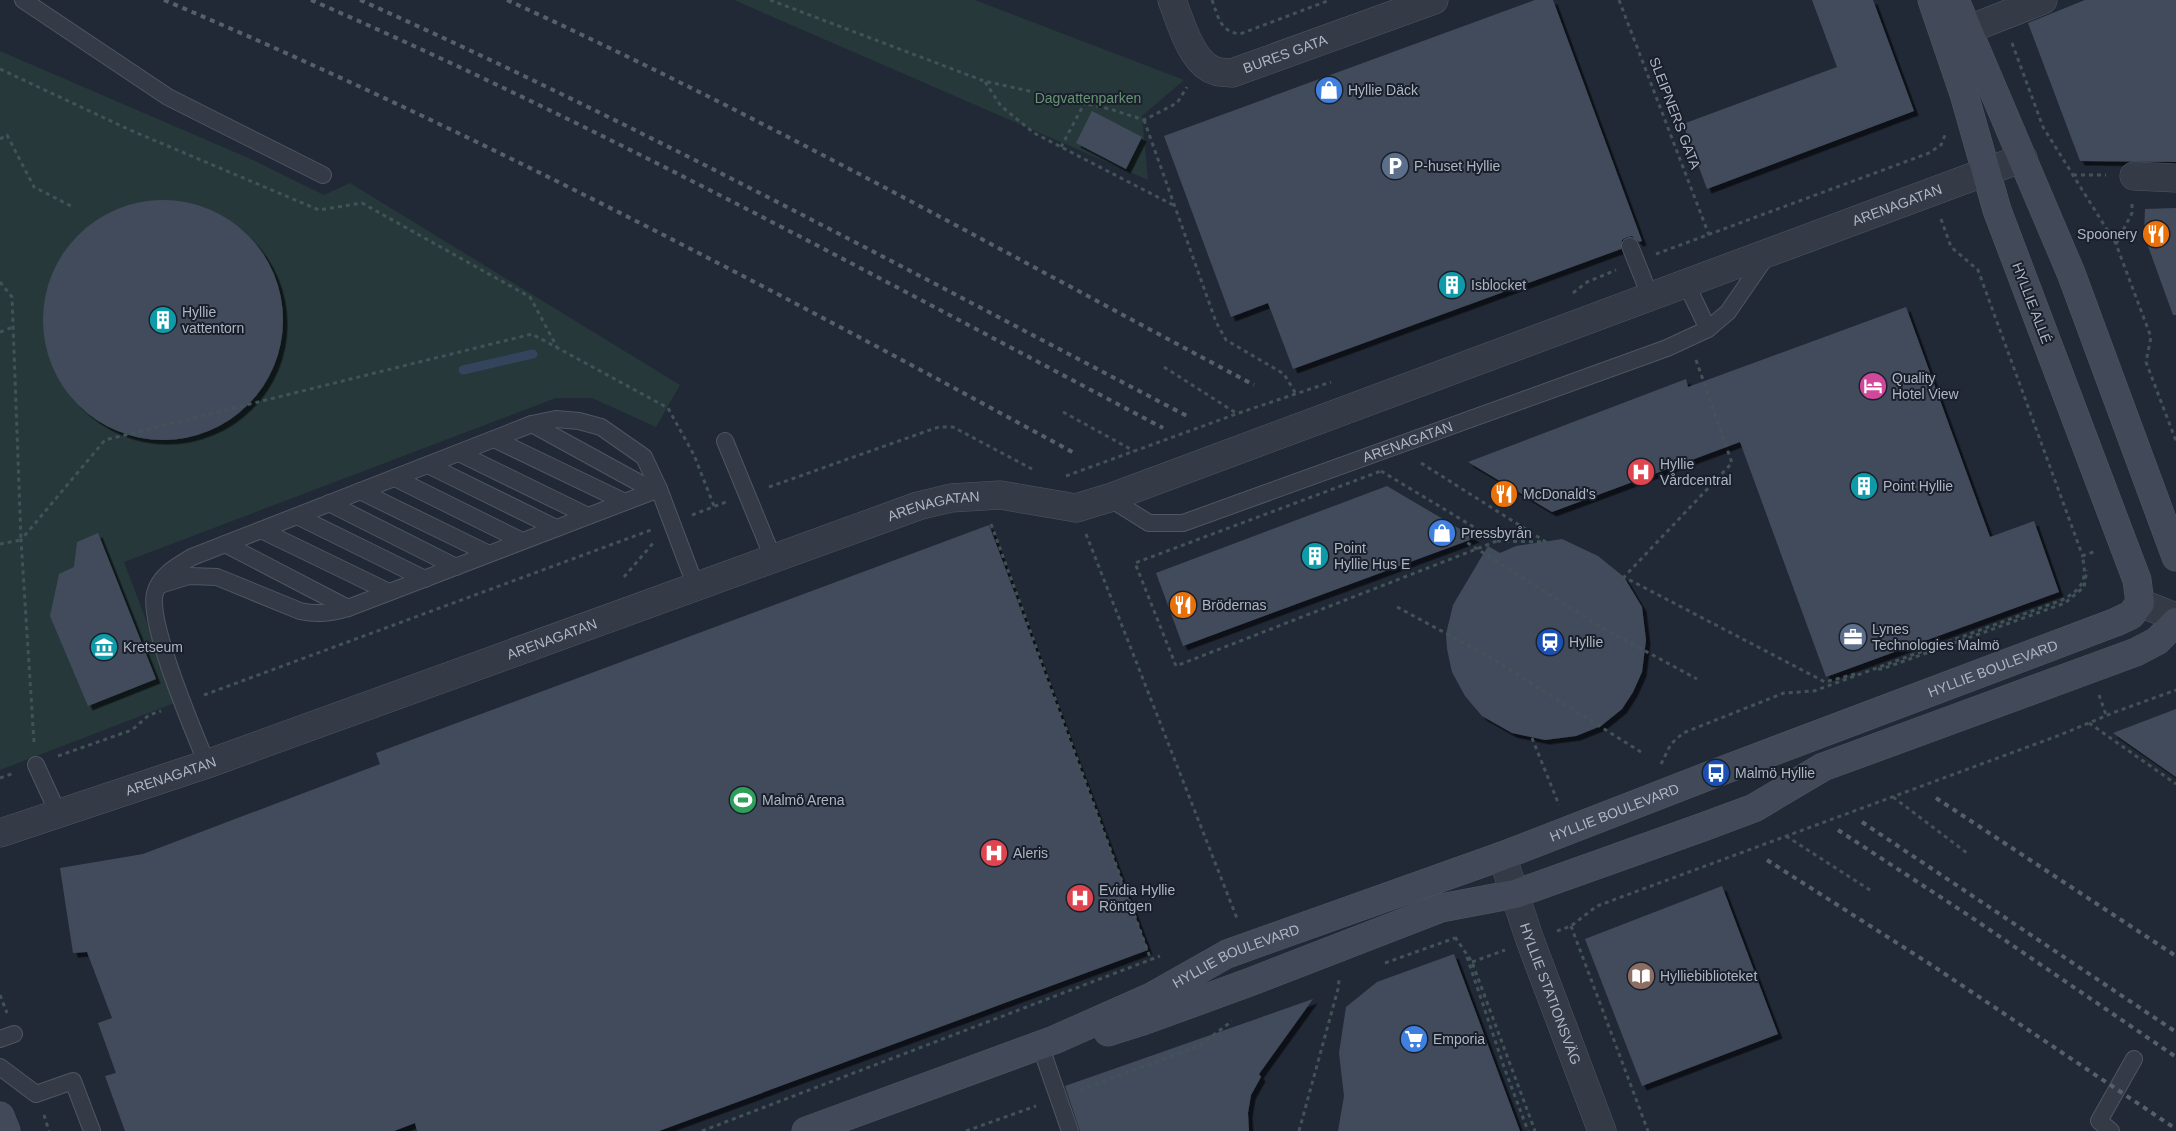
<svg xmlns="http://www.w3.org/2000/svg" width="2176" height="1131" viewBox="0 0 2176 1131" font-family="Arial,sans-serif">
	<defs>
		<filter id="shadow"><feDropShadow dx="4.5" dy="4.5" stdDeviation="0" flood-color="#0009"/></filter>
	</defs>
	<rect width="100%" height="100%" fill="#212936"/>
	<!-- green -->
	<g fill="#26383a">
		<path d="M734,0H975L1184,80L1142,116L1148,180Z"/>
		<path d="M0,51L253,160L324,195L350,183L680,385L656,427L592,398H556L124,562L177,702L0,770Z"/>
	</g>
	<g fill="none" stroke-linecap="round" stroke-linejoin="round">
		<!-- stream -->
		<path stroke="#35445d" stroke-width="9" d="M463,370L533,354"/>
	</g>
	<!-- building -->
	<g fill="#424c5b" filter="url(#shadow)">
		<path d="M1535,0H1553L1642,241L1639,242L1632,236L1627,237L1622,240L1621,249L1293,369L1268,303L1231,317L1164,136Z"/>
		<path d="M1812,0H1873L1914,111L1707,189L1683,124L1837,67Z"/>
		<path d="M2085,0H2176V162L2080,161L2028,23Z"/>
		<path d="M1092,111L1142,137L1126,169L1076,143Z"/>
		<circle cx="163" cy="320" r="120"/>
		<path d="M2176,208V315H2173L2144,235L2145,209Z"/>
		<path d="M1906,307L1990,537L2034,521L2059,592L1826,677L1740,442L1552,512L1468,462L1686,379L1688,387Z"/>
		<path d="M1387,486L1475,538L1183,646L1156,573Z"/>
		<path d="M989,525L1148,950L659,1131H417L415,1123L394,1131H125L105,1076L116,1073L98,1023L112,1018L87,952L73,953L60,868L143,854L380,764L376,753Z"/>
		<path d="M98,533L156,679L88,706L50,616L59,574L74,567L77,542Z"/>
		<path d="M1562,539L1598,556L1624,577L1642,607L1646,640L1642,672L1633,692L1622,709L1601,726L1576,736L1545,740L1512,733L1482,716L1465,696L1452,672L1447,649L1446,634L1453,605L1488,546L1500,553L1516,546Z"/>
		<path d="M2176,709V777L2113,733Z"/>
		<path d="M1722,886L1778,1034L1642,1086L1585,939Z"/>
		<path d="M1454,954L1520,1131H1338L1344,1096L1339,1053L1346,1007L1377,982Z"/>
		<path d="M1313,999L1259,1074L1261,1077L1251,1095L1248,1113L1249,1131H1080L1065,1086Z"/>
	</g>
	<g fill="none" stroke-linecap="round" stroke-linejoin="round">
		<defs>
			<g id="lane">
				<path d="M23,0L168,97L323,175"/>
				<path d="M1630,246L1650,296"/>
				<path d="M1686,283L1708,329"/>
				<path d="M532,424L654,491"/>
				<path d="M494,439L625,502"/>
				<path d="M725,441L773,558"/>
				<path d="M459,453L588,516"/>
				<path d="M428,465L556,528"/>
				<path d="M395,478L522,541"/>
				<path d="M360,491L489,554"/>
				<path id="s1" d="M1109,498L1149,523H1183L1667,348L1708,329L1728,312L1768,254"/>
				<path d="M329,503L456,567"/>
				<path d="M297,516L425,579"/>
				<path d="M261,530L389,592"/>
				<path d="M225,544L348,608"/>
				<path d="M160,585L189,576L217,577L300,611C318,615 330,613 348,608L659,489"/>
				<path d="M207,764C194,732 147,623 155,593C160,575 177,566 192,557L532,424L556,419L579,421L601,427L644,457L659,489L696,587"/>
				<path d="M36,765L58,813"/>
				<path d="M0,1039L14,1034"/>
				<path d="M1040,1045L1070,1131"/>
				<path d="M0,1067L36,1094L73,1081L92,1131"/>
				<path d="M2111,1131L2099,1121L2134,1059"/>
			</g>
			<g id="street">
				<path id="s2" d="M1172,0C1180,21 1192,65 1216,71C1221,73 1227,72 1232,73L1434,0"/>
				<path d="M1967,30L2043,0"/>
				<path d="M2134,176L2176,178"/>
				<path d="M2140,603L2176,617"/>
				<path id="s3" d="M0,833L207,764L918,506L951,498L1000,495L1076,508L1109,498L2023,158"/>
				<path id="s4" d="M1502,856L1530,940L1602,1131"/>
			</g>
			<g id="secondary">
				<path d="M1955,0L2071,273L2176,557"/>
				<path d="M1108,1032L1143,1021L1250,982L1441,908L1515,894L1703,827L1754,808L1823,767L2136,652L2157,641L2176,622"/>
				<path d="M0,1116L6,1131"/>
				<path id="s5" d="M806,1131L1054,1040L1151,997L1227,954L1502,856L1716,773L2116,622L2131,615L2140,603L2137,580L1997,210L1964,94L1932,0"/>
			</g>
		</defs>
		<!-- lane casing -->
		<use href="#lane" stroke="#4f5662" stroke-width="18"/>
		<!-- street casing -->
		<use href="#street" stroke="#4f5662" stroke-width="29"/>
		<!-- secondary casing -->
		<use href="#secondary" stroke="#4f5662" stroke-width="29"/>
		<!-- path -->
		<g stroke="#425357" stroke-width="3" stroke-dasharray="4 4" stroke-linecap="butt">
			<path d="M770,0L984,81L1110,109L1144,120L1177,103L1187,87"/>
			<path d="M1212,0C1218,16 1220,32 1240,34L1330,0"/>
			<path d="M1619,0L1709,235"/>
			<path d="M2012,43L2043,127L2116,244L2151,337L2146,362L2176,441"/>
			<path d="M0,69L130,130L319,210L362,203L530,297L557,347"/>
			<path d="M985,82L1001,106L1034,133L1175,206"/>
			<path d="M1144,120L1216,322L1226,340L1284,374L1296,394"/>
			<path d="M0,139L7,135L34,187L71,206"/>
			<path d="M1061,147L1084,104"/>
			<path d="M2073,175H2106"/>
			<path d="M1941,219L1951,247L1978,270L2083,557"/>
			<path d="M2116,244L2132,213V204"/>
			<path d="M1656,254L1929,153L1941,145L1945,135"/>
			<path d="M0,282L12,297L21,540L0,544"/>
			<path d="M1573,293L1587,282L1616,270"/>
			<path d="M0,332L13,327"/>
			<path d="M1696,360L1732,463L1624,577L1825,682L1855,674"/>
			<path d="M1164,367L1236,413"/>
			<path d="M1063,412L1134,451"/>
			<path d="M1421,463L1546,542"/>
			<path d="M1381,471L1497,541L1176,666L1135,563Z"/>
			<path d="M1066,476L1236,414L1331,382"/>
			<path d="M769,487L927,431L939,427H953L1032,469"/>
			<path d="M692,515L726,502"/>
			<path d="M991,524L1151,960"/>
			<path d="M1447,530L1601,627L1697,679"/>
			<path d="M1086,534L1238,921"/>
			<path d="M1497,541L1545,542"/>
			<path d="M2082,556L2096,551"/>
			<path d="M624,577L654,542"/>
			<path d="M1397,607L1488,656L1644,754"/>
			<path d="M1878,669H1882L2065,603L2084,587L2087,570"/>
			<path d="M204,695L651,530"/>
			<path d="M2099,695L2106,715"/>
			<path d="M2089,723L2176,784"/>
			<path d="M1532,738L1559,805"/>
			<path d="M34,742L21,540L105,440L532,334L668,408L694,455L714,506"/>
			<path d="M58,756L132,730L149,715L161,711"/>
			<path d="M1661,764L1671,744L1683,733L1784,693L1814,691L2062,600C2083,589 2088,579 2082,556"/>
			<path d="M0,778L14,773"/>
			<path d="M1893,797L1967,853"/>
			<path d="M1786,836L1873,892"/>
			<path d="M1571,926L1648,1131"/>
			<path d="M1557,931L1571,926L1597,906L2060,735L2115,712L2176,690"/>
			<path d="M1455,937L1472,962L1535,1131"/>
			<path d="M1467,957L1504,1067L1528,1131"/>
			<path d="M1472,962L1505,950"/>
			<path d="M1385,963L1455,938"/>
			<path d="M0,995L7,1013"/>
			<path d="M1080,1090L1199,1046L1232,1021"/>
			<path d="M44,1115L49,1131"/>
			<path d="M702,1131L1160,956"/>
			<path d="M966,1131L1036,1106"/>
			<path d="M1299,1131L1338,989L1339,980"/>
		</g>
		<!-- lane -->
		<use href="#lane" stroke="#343b47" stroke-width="16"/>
		<!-- street -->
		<use href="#street" stroke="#343b47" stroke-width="28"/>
		<!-- secondary -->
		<use href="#secondary" stroke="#424a5a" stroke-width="28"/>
		<!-- rail -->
		<g stroke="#565f6e" stroke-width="4" stroke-dasharray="5 5" stroke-linecap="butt">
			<path d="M164,0C477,132 778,292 1076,454"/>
			<path d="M311,0C603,127 882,280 1163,428"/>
			<path d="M360,0C642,126 913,273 1187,416"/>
			<path d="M507,0C762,116 1007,254 1254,385"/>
			<path d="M1936,798L2176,956"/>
			<path d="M1862,822L2176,1032"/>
			<path d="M1838,830L1968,915L2176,1057"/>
			<path d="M1767,860L1933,966L2176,1129"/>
		</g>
	</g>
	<!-- icons -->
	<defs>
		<symbol id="shop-disc" viewBox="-11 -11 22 22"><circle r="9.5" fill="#3f7fe0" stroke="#1a202b"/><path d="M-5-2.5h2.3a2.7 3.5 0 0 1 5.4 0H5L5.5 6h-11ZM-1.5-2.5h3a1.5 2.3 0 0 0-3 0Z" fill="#fff"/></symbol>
		<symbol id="parking-disc" viewBox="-11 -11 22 22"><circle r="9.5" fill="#5c6f8a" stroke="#1a202b"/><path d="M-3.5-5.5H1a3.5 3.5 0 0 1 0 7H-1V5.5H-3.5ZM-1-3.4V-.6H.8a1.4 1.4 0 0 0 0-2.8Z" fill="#fff"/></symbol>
		<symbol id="restaurant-disc" viewBox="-11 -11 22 22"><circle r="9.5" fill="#e8710a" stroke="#1a202b"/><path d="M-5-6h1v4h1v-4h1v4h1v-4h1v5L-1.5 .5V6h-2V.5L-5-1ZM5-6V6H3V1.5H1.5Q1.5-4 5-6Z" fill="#fff"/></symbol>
		<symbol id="building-disc" viewBox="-11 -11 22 22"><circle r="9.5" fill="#0f9aa8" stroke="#1a202b"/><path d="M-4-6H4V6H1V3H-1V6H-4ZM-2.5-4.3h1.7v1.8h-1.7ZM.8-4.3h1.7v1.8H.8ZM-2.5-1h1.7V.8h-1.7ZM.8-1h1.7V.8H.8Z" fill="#fff"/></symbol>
		<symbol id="hotel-disc" viewBox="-11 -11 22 22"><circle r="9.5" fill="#d1479c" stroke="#1a202b"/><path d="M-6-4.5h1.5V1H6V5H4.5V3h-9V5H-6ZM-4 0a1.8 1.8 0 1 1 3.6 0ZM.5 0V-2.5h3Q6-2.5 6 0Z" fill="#fff"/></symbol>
		<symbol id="hospital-disc" viewBox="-11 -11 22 22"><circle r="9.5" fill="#e0444e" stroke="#1a202b"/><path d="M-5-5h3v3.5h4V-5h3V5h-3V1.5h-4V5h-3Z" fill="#fff"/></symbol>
		<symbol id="office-disc" viewBox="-11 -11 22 22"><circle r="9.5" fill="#5c6f8a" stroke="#1a202b"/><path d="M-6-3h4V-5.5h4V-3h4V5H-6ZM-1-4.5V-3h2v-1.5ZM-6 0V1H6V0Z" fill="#fff"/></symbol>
		<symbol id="station-disc" viewBox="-11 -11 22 22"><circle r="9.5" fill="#1a4fb4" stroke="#1a202b"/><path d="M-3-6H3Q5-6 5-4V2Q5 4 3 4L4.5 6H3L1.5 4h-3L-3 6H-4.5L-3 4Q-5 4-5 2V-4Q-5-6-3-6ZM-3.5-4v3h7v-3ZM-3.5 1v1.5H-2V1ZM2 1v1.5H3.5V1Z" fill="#fff"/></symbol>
		<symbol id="museum-disc" viewBox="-11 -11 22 22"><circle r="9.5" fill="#0f9aa8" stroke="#1a202b"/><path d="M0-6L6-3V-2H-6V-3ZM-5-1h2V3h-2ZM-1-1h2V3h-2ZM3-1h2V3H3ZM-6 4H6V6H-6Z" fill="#fff"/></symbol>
		<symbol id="bus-disc" viewBox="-11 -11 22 22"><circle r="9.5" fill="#1a4fb4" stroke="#1a202b"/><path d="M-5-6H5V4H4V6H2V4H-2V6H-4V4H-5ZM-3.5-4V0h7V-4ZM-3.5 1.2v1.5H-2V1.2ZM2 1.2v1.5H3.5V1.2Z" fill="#fff"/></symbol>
		<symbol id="stadium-disc" viewBox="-11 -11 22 22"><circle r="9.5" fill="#2e9e5b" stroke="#1a202b"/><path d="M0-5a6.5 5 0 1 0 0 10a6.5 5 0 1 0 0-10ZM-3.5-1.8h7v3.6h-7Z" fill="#fff"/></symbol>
		<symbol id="library-disc" viewBox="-11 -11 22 22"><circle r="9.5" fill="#8d6e63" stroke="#1a202b"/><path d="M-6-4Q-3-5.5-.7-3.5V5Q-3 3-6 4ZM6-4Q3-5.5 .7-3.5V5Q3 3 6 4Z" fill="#fff"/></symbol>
		<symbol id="supermarket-disc" viewBox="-11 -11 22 22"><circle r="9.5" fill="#3f7fe0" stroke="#1a202b"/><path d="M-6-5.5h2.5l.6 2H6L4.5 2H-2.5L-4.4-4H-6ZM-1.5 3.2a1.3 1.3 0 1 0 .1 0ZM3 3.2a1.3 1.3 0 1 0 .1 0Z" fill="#fff"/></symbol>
	</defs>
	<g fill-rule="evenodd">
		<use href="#shop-disc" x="1313" y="74" width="32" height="32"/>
		<use href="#parking-disc" x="1379" y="150" width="32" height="32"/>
		<use href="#restaurant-disc" x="2140" y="218" width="32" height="32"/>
		<use href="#building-disc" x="1436" y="269" width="32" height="32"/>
		<use href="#building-disc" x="147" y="304" width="32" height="32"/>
		<use href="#hotel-disc" x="1857" y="370" width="32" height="32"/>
		<use href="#hospital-disc" x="1625" y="456" width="32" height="32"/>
		<use href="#building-disc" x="1848" y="470" width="32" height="32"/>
		<use href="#restaurant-disc" x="1488" y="478" width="32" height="32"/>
		<use href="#shop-disc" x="1426" y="517" width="32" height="32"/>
		<use href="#building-disc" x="1299" y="540" width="32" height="32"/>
		<use href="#restaurant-disc" x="1167" y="589" width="32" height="32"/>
		<use href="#office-disc" x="1837" y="621" width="32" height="32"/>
		<use href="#station-disc" x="1534" y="626" width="32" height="32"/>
		<use href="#museum-disc" x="88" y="631" width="32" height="32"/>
		<use href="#bus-disc" x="1700" y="757" width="32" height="32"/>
		<use href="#stadium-disc" x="727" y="784" width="32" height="32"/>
		<use href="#hospital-disc" x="978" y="837" width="32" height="32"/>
		<use href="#hospital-disc" x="1064" y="882" width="32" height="32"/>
		<use href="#library-disc" x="1625" y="960" width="32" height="32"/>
		<use href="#supermarket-disc" x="1398" y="1023" width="32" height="32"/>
	</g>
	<g text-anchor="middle" stroke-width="4" stroke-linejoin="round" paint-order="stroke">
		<!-- street labels -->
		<g font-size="14" fill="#aeb6c4" stroke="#1a202b">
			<text dy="5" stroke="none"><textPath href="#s2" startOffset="159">BURES GATA</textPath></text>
			<text transform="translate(1675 113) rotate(69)" y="5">SLEIPNERS GATA</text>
			<text dy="5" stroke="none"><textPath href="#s3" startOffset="2010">ARENAGATAN</textPath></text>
			<text transform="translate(2032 303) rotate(69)" y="5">HYLLIE ALLÉ</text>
			<text dy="5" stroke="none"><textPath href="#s1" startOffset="320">ARENAGATAN</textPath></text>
			<text dy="5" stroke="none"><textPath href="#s3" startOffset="990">ARENAGATAN</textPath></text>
			<text dy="5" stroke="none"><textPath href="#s3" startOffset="585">ARENAGATAN</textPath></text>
			<text dy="5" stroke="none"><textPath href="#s5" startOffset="1275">HYLLIE BOULEVARD</textPath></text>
			<text dy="5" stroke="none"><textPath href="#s3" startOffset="180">ARENAGATAN</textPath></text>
			<text dy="5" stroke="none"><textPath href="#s5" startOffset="870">HYLLIE BOULEVARD</textPath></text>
			<text dy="5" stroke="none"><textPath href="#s5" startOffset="465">HYLLIE BOULEVARD</textPath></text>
			<text dy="5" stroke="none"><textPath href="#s4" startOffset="146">HYLLIE STATIONSVÄG</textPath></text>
		</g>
		<!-- poi labels -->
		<g font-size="14" fill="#aeb6c4" stroke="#1a202b" text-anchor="start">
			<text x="1348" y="95">Hyllie Däck</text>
			<text x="1414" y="171">P-huset Hyllie</text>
			<text x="2137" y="239" text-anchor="end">Spoonery</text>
			<text x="1471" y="290">Isblocket</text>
			<text x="182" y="317">Hyllie<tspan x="182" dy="16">vattentorn</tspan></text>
			<text x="1892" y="383">Quality<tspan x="1892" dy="16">Hotel View</tspan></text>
			<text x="1660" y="469">Hyllie<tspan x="1660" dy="16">Vårdcentral</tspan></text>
			<text x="1883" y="491">Point Hyllie</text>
			<text x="1523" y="499">McDonald's</text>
			<text x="1461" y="538">Pressbyrån</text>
			<text x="1334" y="553">Point<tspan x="1334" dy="16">Hyllie Hus E</tspan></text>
			<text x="1202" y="610">Brödernas</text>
			<text x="1872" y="634">Lynes<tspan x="1872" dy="16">Technologies Malmö</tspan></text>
			<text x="1569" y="647">Hyllie</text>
			<text x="123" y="652">Kretseum</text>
			<text x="1735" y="778">Malmö Hyllie</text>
			<text x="762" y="805">Malmö Arena</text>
			<text x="1013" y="858">Aleris</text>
			<text x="1099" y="895">Evidia Hyllie<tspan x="1099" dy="16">Röntgen</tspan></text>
			<text x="1660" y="981">Hylliebiblioteket</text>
			<text x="1433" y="1044">Emporia</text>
		</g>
		<!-- park labels -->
		<g font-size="14" fill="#679373" stroke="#1a202b">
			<text x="1088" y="103">Dagvattenparken</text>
		</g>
	</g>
</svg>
